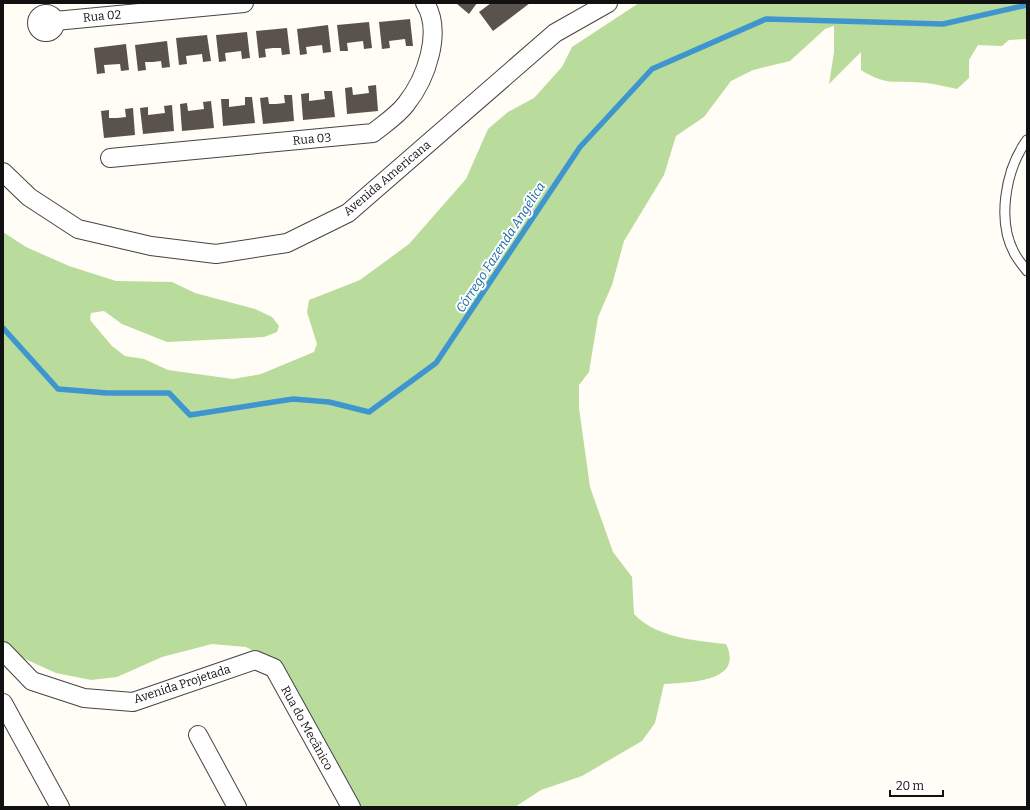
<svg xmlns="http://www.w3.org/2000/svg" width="1030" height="810" viewBox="0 0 1030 810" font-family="Bitter,serif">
	<rect width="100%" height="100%" fill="#fffdf5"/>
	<!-- forest -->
	<path fill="#b9dc9c" d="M639,3H1027V39L1009,40L1002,46L978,45L969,60V78L957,89C947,87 936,84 926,83C897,80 888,87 861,70V52L829,84L834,52V26L825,29L790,61L753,70L731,81L704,117L676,136L664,175L624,241L612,285L598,317L589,372L579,385V408L590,487L613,552L632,577L634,614C655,637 695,641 726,644C745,683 687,682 664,684L655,723L642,741L582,776L541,790L515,807H349L273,661L246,647L212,644L162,657L117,677L91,680L56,673L25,659L3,643V232L26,247L69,266L116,281L172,282L195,293L255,309L272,317L279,326L277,332L264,337L167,342L122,324L104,311L91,313L90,320L112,346L125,356L144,359L168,370L233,379L261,374L314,352L317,344L307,312L309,300L360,280L409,244L466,179L488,129L508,112L534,98L562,67L572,47Z"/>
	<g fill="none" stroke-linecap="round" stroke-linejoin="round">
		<!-- stream -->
		<path stroke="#3f96cf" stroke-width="5.5" d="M3,328L58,389L107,393H169L190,415L293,399L329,402L369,412L436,363L580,147L652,69L766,19L943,24L1027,5"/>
	</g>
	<!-- building -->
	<g fill="#5a524d">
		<path d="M458,3H477L469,14L457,4Z"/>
		<path d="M491,3H530L493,31L479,12Z"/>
		<path d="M410,19L413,46H406L405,39L389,41L390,48L382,49L379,22Z"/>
		<path d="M369,22L372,48L364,49L363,41L347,43L348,51H340L337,25Z"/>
		<path d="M328,25L331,52L323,53L322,45L306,47L307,54L300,55L297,29Z"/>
		<path d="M287,28L290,54L282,55L281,48H273L265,49L266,57L259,58L256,31Z"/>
		<path d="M247,32L250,58L242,59L241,51L225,53L226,61L219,62L216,35Z"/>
		<path d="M207,35L211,61L203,62L202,54L186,56L187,64L179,65L176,38Z"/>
		<path d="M167,41L170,67L162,68L161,61L153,62H145L146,70L138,71L135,45Z"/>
		<path d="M126,44L129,70L121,71L120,64L104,65L105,73L97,74L94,48Z"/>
		<path d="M376,85L378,111L347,114L345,88L352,87L353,95L369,93L368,86Z"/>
		<path d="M324,91H332L335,117L303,120L301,94L309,93V101L325,99Z"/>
		<path d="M284,95H292L294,121L263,124L260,98L268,97L269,104H276L285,103Z"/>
		<path d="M245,97H252L255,123L223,126L221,99H229V107L245,105Z"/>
		<path d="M211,101L214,128L182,131L180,104L187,103L188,111L204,109L203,102Z"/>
		<path d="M172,105L174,131L143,134L140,108L148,107V115L165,113L164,106Z"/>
		<path d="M133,108L135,135L104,138L101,111L109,110V118H117L126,117L125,109Z"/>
	</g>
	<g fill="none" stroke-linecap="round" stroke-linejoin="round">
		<defs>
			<path id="lane" d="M1027,140C1005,170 996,223 1016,256C1019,261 1023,266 1027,271"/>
			<g id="street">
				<circle cx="46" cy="23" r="9"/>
				<path d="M55,21L244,3"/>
				<path d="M110,158L373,133C384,124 398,115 406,104C426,79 443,32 425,3"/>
				<path d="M3,172L29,197L78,229L151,246L216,254L287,243L348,213L555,33L608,3"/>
				<path d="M3,651L32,681L84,698L133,702L255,660L274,668L351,807"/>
				<path d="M3,703L60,807"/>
				<path d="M198,735L237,807"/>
			</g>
		</defs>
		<!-- lane casing -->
		<use href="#lane" stroke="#444" stroke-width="11"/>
		<!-- street casing -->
		<use href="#street" stroke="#444" stroke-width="20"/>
		<!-- lane -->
		<use href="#lane" stroke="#fff" stroke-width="9"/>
		<!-- street -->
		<use href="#street" stroke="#fff" stroke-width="18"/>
	</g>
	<g text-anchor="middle" stroke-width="4" stroke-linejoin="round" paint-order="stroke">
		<!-- street labels -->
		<g font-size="12" fill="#111" stroke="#fff">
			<text transform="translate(102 16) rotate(-5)" y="4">Rua 02</text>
			<text transform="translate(312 139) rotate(-5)" y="4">Rua 03</text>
			<text transform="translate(387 178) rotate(-40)" y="4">Avenida Americana</text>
			<text transform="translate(182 684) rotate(-18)" y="4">Avenida Projetada</text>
			<text transform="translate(307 728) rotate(61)" y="4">Rua do Mecânico</text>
		</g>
		<!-- water labels -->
		<g font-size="13" font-style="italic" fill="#1768a6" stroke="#fff">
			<text transform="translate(500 247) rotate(-57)" y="5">Córrego Fazenda Angélica</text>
		</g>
	</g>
	<!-- border -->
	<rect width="1030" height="810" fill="none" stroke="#111111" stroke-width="8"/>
	<!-- scale -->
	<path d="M890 790v6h53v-6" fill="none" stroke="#111111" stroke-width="2"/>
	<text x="896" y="790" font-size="12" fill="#111111" stroke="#ffffff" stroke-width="3" paint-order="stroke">20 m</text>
</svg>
